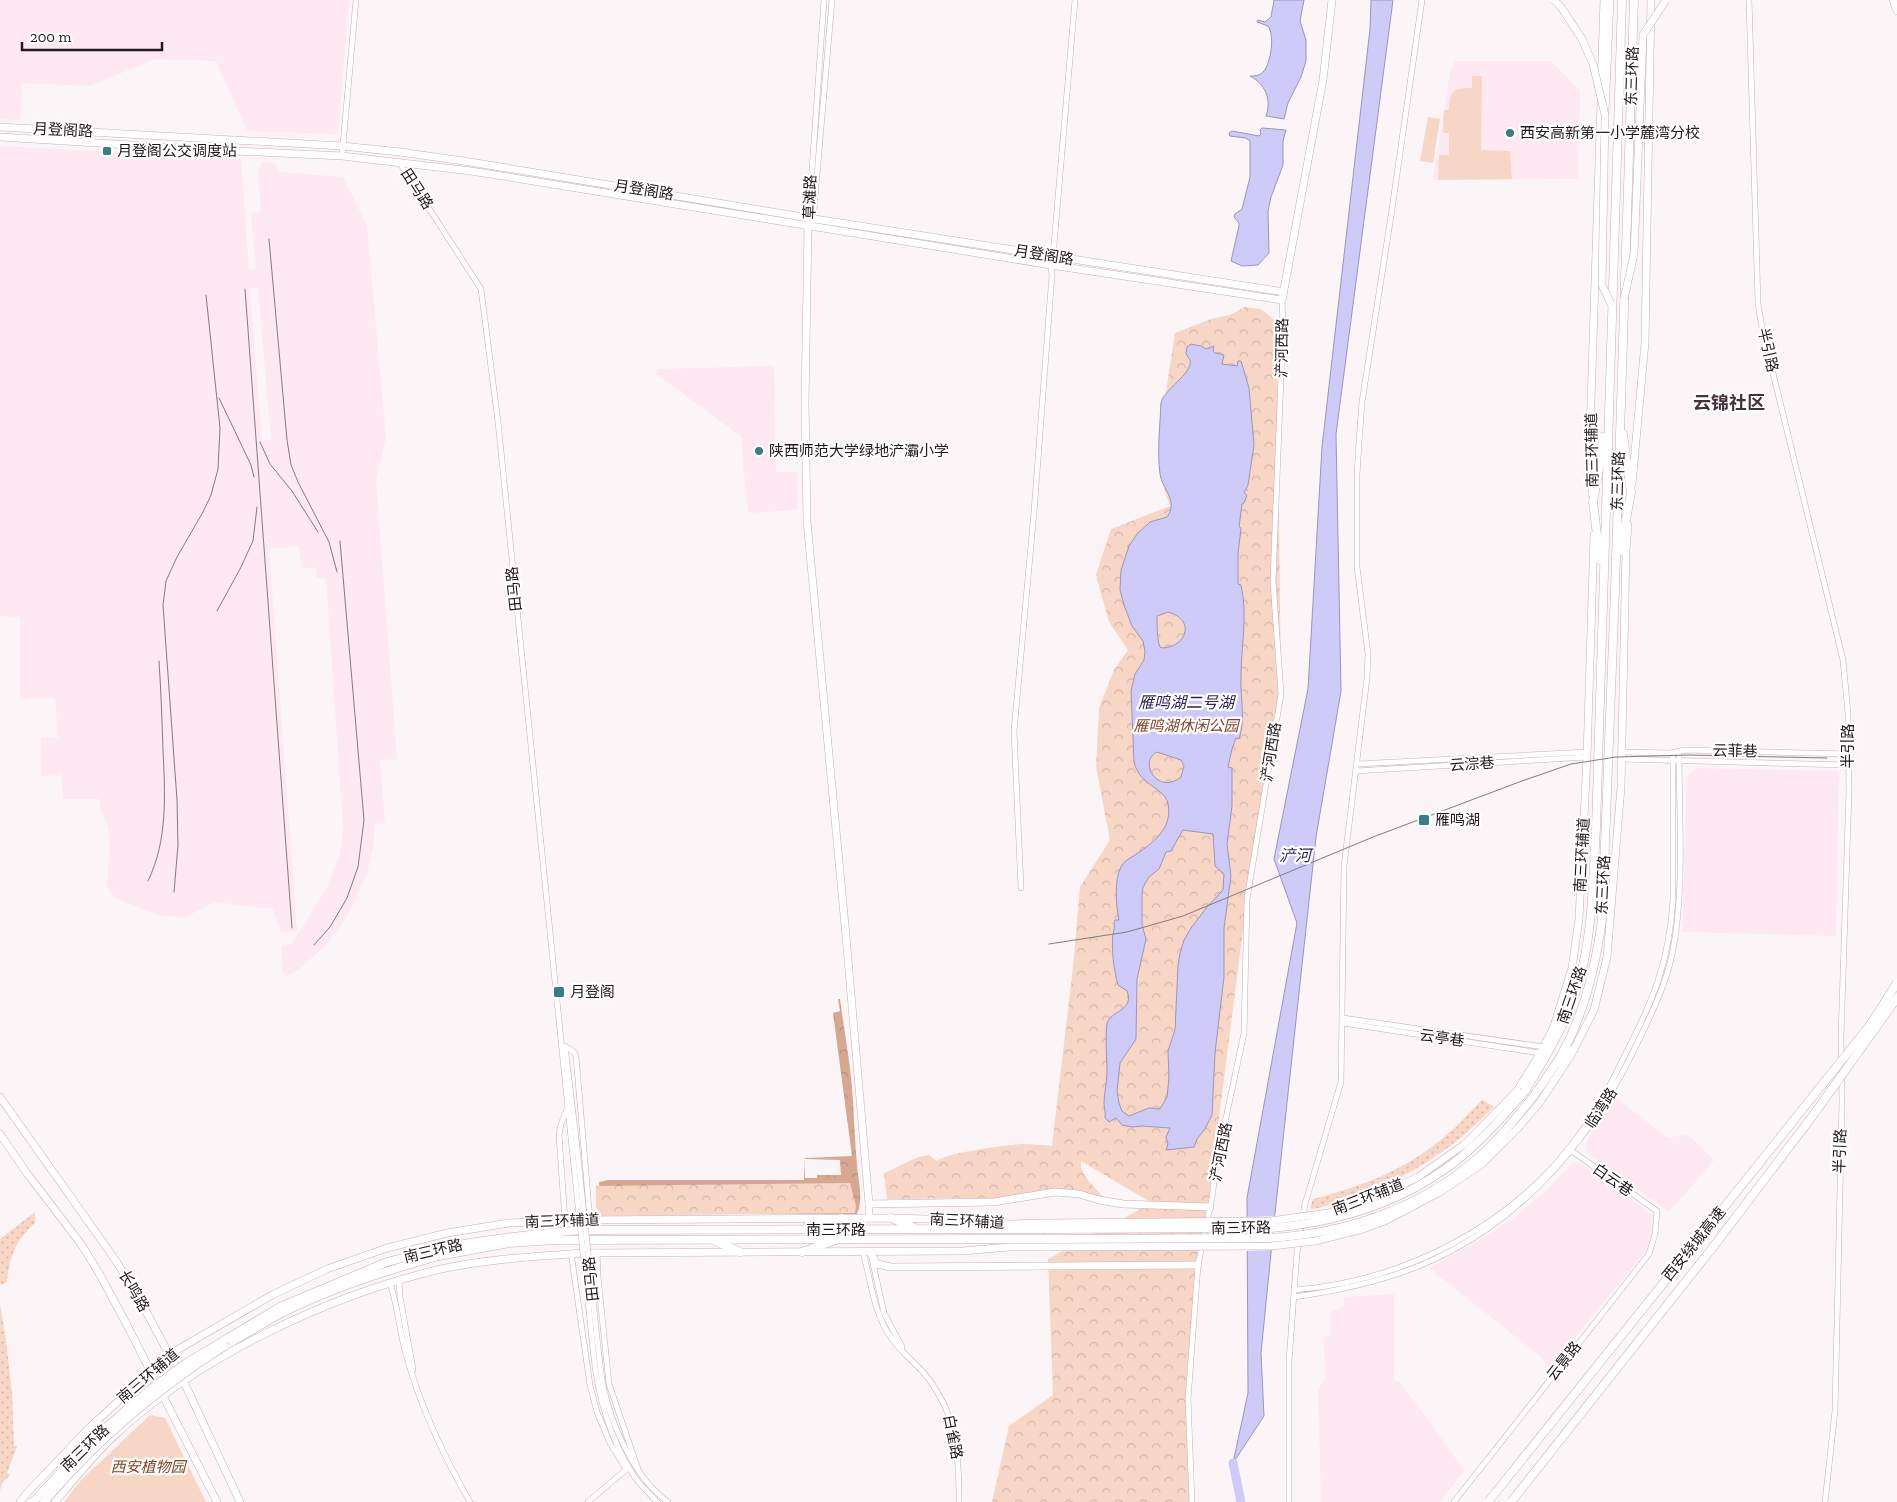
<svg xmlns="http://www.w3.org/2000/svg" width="1897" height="1502" viewBox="0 0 1897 1502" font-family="'Zilla Slab','Noto Sans SC',serif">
	<defs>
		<pattern id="grass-dots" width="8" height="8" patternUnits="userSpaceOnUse" patternTransform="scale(1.25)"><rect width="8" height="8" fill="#f8d6c6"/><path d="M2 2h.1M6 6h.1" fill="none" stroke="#d4b7aa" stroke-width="1.8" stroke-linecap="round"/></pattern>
		<pattern id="forest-crowns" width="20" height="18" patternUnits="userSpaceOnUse" patternTransform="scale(1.25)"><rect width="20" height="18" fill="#d7a891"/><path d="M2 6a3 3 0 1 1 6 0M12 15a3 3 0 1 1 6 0" fill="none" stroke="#b8907c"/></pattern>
		<pattern id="park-crowns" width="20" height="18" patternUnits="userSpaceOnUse" patternTransform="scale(1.25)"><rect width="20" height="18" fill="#f8d6c6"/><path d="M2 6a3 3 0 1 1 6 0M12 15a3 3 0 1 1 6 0" fill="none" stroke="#d4b7aa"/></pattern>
	</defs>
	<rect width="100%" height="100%" fill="#fbf5f8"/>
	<!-- built -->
	<g fill="#fee8f2" fill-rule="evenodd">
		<path d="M0,0H349L338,134L247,131L216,61L156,59L89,86L22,83L20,120L0,119Z"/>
		<path d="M1454,61H1551L1580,91L1578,179L1433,180L1451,67L1453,68Z"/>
		<path d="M0,146L241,159L249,270L256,269L251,213L261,212L258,168H261V162L275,164L278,172L343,177L367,226L386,438L376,480L397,759L380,760L385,823L375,824L373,848L367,873L353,905L344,921L324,947L299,969L286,977L283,972L281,945L292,944L327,887L339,857L342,841L343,826L326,578H317L316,567L302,569L299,546L269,549L297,931L281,933L273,909L214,902L184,918L158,915L115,898L107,886L110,847L108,828L101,810L99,799H63L61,767L60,775L41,776V738H58L55,698L20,699V617L0,616ZM258,288L271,440L262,441L250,289Z"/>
		<path d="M774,366L776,472H797L798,510L749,513L743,466L742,437L656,374L657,369Z"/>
		<path d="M1695,768L1839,771L1836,936L1682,932L1687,777Z"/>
		<path d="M1616,1098L1668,1138L1684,1134L1693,1139L1714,1160L1669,1212L1587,1152V1141Z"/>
		<path d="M1573,1162L1583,1165L1655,1217L1652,1234L1646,1251L1549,1369L1540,1356L1429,1268L1485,1237L1517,1215L1547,1190Z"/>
		<path d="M1394,1294V1380L1400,1382L1464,1470L1440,1502H1321L1318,1389L1325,1379L1324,1337L1331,1336V1311L1342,1308L1344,1305V1297Z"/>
	</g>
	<!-- grass -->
	<g fill="url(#grass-dots)">
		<path d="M1482,1100L1494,1107C1438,1163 1395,1185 1319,1208L1310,1209L1313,1199C1359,1187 1401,1172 1438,1142C1454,1130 1468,1114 1482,1100Z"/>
		<path d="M35,1212V1223C22,1235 14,1246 10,1263C8,1270 8,1277 6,1283L0,1285V1239Z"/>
		<path d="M0,1304L6,1340L12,1392L14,1446H17L7,1473L10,1475L2,1483L0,1491Z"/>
	</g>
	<!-- forest -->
	<path fill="url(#forest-crowns)" fill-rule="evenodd" d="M838,999H840C843,1022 847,1045 850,1068C854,1100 854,1132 857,1165C858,1181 864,1198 857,1214H601L599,1182L608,1180H804L805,1158L852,1156L833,1013L840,1011ZM805,1159L840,1160L841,1175H817V1178H805Z"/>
	<!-- park -->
	<g fill="url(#park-crowns)">
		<path d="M1245,307L1261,309L1278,323L1277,345L1281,690L1247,899L1194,1314L1188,1399L1192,1502H992L1009,1426L1053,1395L1048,1259L1152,1203L1081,1161C1079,1175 1096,1188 1104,1198L1053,1189L996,1198L887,1199L884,1173C900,1167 912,1157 929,1155L937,1161C945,1153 1007,1145 1021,1144C1031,1144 1042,1145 1052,1146L1073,967L1080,887L1110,840L1096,767L1099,708L1114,670L1128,650L1109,622L1096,575L1111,529L1170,506L1160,476L1165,398L1175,333L1211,319L1230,315Z"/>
		<path d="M850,1183L856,1206L855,1213L602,1216L596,1207V1186Z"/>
	</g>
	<!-- garden -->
	<g fill="#f8d6c6">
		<path d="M1472,76H1482L1481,150L1508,151L1510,152L1512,179L1438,180L1439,155H1449V133H1443L1444,110H1449C1449,91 1454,88 1472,88Z"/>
		<path d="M1428,117L1440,119L1433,163L1420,161Z"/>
		<path d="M150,1415L165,1418L206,1502H64L81,1480Z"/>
	</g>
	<!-- water -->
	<g fill="#cfcbf9" stroke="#9b95b7" fill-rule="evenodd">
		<path d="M1274,0H1304L1300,21L1306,40V61L1301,77L1288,103L1284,119L1266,116C1272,99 1265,84 1250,76C1254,76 1260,76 1264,71C1271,62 1275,35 1268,26L1257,22L1258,20L1265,22L1271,17Z"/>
		<path d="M1371,0H1393L1336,434L1341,691L1316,837L1275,1213L1261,1353L1264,1416L1233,1463L1248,1393L1247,1198L1297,923L1274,859L1308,689L1322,447L1370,29Z"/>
		<path d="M1262,128L1286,130L1283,141V165L1271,197L1268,211L1269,253L1258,265L1242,266L1231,261L1239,226V223L1234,217L1235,214L1242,209L1250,177V141L1246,138L1230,136L1229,133L1232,131L1259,136L1261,134L1260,130Z"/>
		<path d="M1191,344L1201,346L1206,349L1214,346L1213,351L1215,353L1224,355L1222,364L1237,366L1238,361H1241L1249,388L1254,445L1248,485L1244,493L1247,495L1244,503L1242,504L1239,527L1241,528L1238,554V584L1241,585C1248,615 1241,646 1241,677C1240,698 1246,719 1239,739L1236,738L1232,749L1228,767L1232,768V806L1227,844L1231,876L1224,928V977L1215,1053L1212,1115L1205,1129L1197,1139L1194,1147L1166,1150L1168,1144L1166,1137L1170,1128L1142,1126L1132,1127L1122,1125L1116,1118L1109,1122L1105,1118C1106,1112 1104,1108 1104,1103C1104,1093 1107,1083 1107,1072C1107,1056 1105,1040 1107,1024C1109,1011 1135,1011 1127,991L1118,985C1114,971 1111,948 1113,934C1114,929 1115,928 1114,923L1115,920H1119C1116,907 1114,879 1121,867C1123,862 1130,858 1135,855C1153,843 1173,828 1168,804C1165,787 1140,787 1134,762L1131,691L1135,674L1144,660L1145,652L1143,641L1132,626L1124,605L1120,590L1121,570L1129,546L1137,534L1150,522L1167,517C1179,501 1162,489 1160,474C1157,451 1160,426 1161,403C1163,390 1193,374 1190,360C1189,358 1187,356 1186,353L1187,347ZM1168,612C1195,619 1188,646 1163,648L1160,647C1157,640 1157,624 1157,616ZM1157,752L1181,760L1184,766L1181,777C1157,796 1138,761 1157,752ZM1183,830L1213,834L1215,866L1224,874L1223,890L1207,907L1191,928L1184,940L1180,953L1178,966L1175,1030L1168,1051L1169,1078L1167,1097L1160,1109L1149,1108L1129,1116L1122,1111L1119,1103L1117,1091L1120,1063L1136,1039L1137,979L1146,939L1142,925V895L1143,887L1149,877L1159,869L1166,852L1171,851Z"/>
	</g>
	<!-- pier -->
	<path fill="#fbf5f8" d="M1277,1216L1274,1250L1245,1251V1217Z"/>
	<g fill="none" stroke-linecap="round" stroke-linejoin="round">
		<!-- river -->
		<path stroke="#cfcbf9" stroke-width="9" d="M1233,1463L1241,1502"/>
		<defs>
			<g id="minor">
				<path d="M1749,0L1758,304L1762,328L1843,660L1848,714L1849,790L1841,1038L1842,1101L1835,1411L1825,1502"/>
				<path d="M342,156L356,0"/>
				<path d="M399,162L481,289L498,422L571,1138"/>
				<path d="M813,221L832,0"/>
				<path d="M808,227L824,0"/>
				<path d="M1622,752L1670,753L1685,750L1848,754"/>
				<path d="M1621,759L1848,765"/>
				<path d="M1357,764L1587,752"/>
				<path d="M1356,771L1587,757"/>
				<path d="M1021,888L1014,731L1034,512L1052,275L1051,265L1053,256L1075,0"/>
				<path d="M1343,1018L1544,1047"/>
				<path d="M1343,1023L1540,1053"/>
				<path d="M565,1046L576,1138"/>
				<path d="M566,1047L573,1051L576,1056L589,1209L592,1220"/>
				<path d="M565,1221L559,1135L561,1124L567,1109"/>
				<path d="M597,1252L598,1277L609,1384L638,1469"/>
				<path d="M863,1252C871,1280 873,1313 892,1339C900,1351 913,1361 923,1372C957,1412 959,1452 959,1502"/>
				<path d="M571,1253L590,1385L597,1412L610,1443L626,1469"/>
				<path d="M872,1259L884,1313L902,1347"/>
				<path d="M399,1280L400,1297L413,1369"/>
				<path d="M390,1283C398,1306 399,1330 406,1354C420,1406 443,1455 470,1502"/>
				<path d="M1295,1290C1405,1281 1513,1226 1579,1135C1597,1111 1611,1084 1624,1057C1653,1001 1669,963 1673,900V753"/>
				<path d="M1294,1297C1337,1291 1379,1282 1419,1266C1516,1226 1585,1148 1631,1056C1647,1023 1664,991 1672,955C1685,892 1679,816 1679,751"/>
				<path d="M598,1348C600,1362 601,1377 604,1390C613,1429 635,1478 668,1502"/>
				<path d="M593,1349C597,1394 609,1437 634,1476C640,1485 649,1493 657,1502"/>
				<path d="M588,1502L628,1468"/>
				<path d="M1192,1502L1188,1399L1198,1265L1212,1198L1216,1165L1244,1033L1247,899L1281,694L1273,581L1283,325L1282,300"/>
				<path d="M1289,1502V1361L1297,1252L1305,1204L1341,1082L1344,866L1367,678L1368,654L1357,567V475L1359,442L1362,402L1391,216L1422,0"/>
				<path d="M1454,1502L1649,1254L1655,1234L1657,1211L1569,1149"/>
			</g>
			<g id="major">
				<path d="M1893,0L1897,11"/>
				<path d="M1601,92L1604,0"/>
				<path d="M1605,112L1610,0"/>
				<path d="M0,127L342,146L400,152L470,162L815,219L1284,292"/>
				<path d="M0,137L195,149L342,156L471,171L1051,265L1282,300L1323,80L1332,0"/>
				<path d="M808,227L805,403L807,521L846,936L869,1204V1218"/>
				<path d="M1632,484L1645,343L1651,0"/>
				<path d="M1592,494L1590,431L1601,103"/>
				<path d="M1517,1091L1543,1049L1554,1026L1572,968L1579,919L1587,757L1594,535"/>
				<path d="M0,1097L114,1258L135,1291L184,1382L240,1502"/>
				<path d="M1540,1102L1571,1055L1594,1010L1607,957L1621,787L1626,550L1628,525"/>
				<path d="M0,1134L26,1172L81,1244L99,1273L127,1325L217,1502"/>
				<path d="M869,1204L994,1202L1055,1192L1079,1194L1099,1200L1123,1204L1210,1207"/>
				<path d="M870,1252L877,1264L891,1267L1198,1265"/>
				<path d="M20,1502L28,1492L90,1427L170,1354L272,1295L327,1269L387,1248L447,1233L509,1223L583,1220L891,1218L959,1220L1010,1224L1043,1223"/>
				<path d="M55,1502C74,1479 92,1457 113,1437C198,1357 329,1295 441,1269C488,1259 537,1256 584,1253L962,1251L1009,1247H1044"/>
			</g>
			<g id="highway">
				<path d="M1620,551L1631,493L1623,434"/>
				<path d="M1600,560L1593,502L1600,463L1603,437"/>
				<path d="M1546,1042L1557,1031"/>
				<path d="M1559,1063L1574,1049"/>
				<path d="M1525,1091C1548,1053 1572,1014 1582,970C1593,924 1593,875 1596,828L1622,0"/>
				<path d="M1533,1097C1543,1083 1554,1068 1563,1052C1585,1011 1596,965 1602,919L1615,590L1634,0"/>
				<path d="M891,1218L915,1228"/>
				<path d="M807,1227L841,1218"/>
				<path d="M713,1240L740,1252"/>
				<path d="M437,1249C485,1239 533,1234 582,1230L1044,1229"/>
				<path d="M802,1252L836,1240"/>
				<path d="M439,1256L509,1243L555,1240L1044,1239"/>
			</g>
		</defs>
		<!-- minor casing -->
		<use href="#minor" stroke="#c8adba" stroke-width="6"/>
		<!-- major casing -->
		<use href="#major" stroke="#c8adba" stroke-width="8"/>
		<!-- highway casing -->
		<use href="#highway" stroke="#c8adba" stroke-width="9"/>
		<!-- minor -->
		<use href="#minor" stroke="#fff" stroke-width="5"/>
		<!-- major -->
		<use href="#major" stroke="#fff" stroke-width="7"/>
		<!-- highway -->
		<use href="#highway" stroke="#fff" stroke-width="8"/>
		<!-- rail -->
		<g stroke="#837b7f" stroke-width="1">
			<path d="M269,239L287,440L291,465L298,482L329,542L337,572"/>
			<path d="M245,289L292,928"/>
			<path d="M219,398L251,465L254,477"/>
			<path d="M260,442L270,464L292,491L318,532"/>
			<path d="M217,611L240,569L253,541L257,507"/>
			<path d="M148,881C168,840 165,794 163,750C162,720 161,691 159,661"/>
			<path d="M174,892L178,845L177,800L163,605L166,581L177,557L203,512L211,495L218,469L220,428L206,295"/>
			<path d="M1049,944L1127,932L1183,916L1373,837L1522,781L1571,764L1616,757L1689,755L1827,758"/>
			<path d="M314,945L330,927L347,898L358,867L364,820L340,541"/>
		</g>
		<defs>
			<g id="minor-bridge">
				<path d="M571,1138L593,1349"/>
				<path d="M576,1138L598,1348"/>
			</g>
			<g id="major-bridge">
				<path d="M1554,0L1561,7L1582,39L1593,64L1605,115L1602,285L1611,304"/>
				<path d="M1624,299L1634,254L1643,35L1666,0"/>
				<path d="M1043,1223L1270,1221L1328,1213L1351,1206L1372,1199L1418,1177L1465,1144L1517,1091"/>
				<path d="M1044,1247L1272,1246L1315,1241L1363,1229L1385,1221L1440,1192L1482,1164L1518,1128L1540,1102"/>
			</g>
			<g id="highway-bridge">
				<path d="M1044,1229L1271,1228C1340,1222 1407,1201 1461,1157C1485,1137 1505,1114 1525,1091"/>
				<path d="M1044,1239L1269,1238C1344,1234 1422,1208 1479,1157C1499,1139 1516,1118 1533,1097"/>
				<path d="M233,1341C247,1333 262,1324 276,1316C327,1289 384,1271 439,1256"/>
				<path d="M33,1502L89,1442L152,1388L188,1362L280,1307L387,1262L437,1249"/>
				<path d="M44,1502C96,1441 156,1390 223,1347"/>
				<path d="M1488,1502L1870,1025L1897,983"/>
				<path d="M1511,1502L1717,1242L1817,1110L1897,998"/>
			</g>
		</defs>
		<!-- minor-bridge casing -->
		<use href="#minor-bridge" stroke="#c8adba" stroke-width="6" stroke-linecap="butt"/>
		<!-- major-bridge casing -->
		<use href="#major-bridge" stroke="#c8adba" stroke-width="8" stroke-linecap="butt"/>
		<!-- highway-bridge casing -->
		<use href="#highway-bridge" stroke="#c8adba" stroke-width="9" stroke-linecap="butt"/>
		<!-- minor-bridge -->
		<use href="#minor-bridge" stroke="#fff" stroke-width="5"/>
		<!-- major-bridge -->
		<use href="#major-bridge" stroke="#fff" stroke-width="7"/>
		<!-- highway-bridge -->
		<use href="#highway-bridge" stroke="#fff" stroke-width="8"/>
	</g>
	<!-- markers -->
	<g fill="#377f84" stroke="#fff" stroke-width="2">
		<circle cx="1510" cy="133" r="5"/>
		<rect x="102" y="146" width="10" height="10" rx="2.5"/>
		<circle cx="759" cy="451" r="5"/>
		<rect x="1418" y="814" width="12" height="12" rx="2.5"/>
		<rect x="553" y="986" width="12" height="12" rx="2.5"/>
	</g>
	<g text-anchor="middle" stroke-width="4.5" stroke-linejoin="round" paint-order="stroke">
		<!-- street labels -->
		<g font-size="15" fill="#21171c" stroke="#fff">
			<text transform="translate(1632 76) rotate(-88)" y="5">东三环路</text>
			<text transform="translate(63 130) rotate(3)" y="5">月登阁路</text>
			<text transform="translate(417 189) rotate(57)" y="5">田马路</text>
			<text transform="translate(644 190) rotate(9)" y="5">月登阁路</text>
			<text transform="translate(810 197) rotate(-88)" y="5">草滩路</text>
			<text transform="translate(1044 255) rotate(9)" y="5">月登阁路</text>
			<text transform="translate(1282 348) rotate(-89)" y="5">浐河西路</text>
			<text transform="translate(1768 350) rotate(77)" y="5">半引路</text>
			<text transform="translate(1592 450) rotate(-91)" y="5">南三环辅道</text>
			<text transform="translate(1618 481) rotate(-88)" y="5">东三环路</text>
			<text transform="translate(514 589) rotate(-96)" y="5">田马路</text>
			<text transform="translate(1848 746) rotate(-90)" y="5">半引路</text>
			<text transform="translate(1735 751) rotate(1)" y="5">云菲巷</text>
			<text transform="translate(1271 752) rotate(-81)" y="5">浐河西路</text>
			<text transform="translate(1472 764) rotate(-4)" y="5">云淙巷</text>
			<text transform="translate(1582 855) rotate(-87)" y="5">南三环辅道</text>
			<text transform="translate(1603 885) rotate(-87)" y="5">东三环路</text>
			<text transform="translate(1572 995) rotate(-71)" y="5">南三环路</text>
			<text transform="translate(1442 1038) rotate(8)" y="5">云亭巷</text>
			<text transform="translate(1601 1108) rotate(-57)" y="5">临湾路</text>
			<text transform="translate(1840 1151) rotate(-88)" y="5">半引路</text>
			<text transform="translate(1221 1152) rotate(-79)" y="5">浐河西路</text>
			<text transform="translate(1613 1180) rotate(35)" y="5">白云巷</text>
			<text transform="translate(1368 1197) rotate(-21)" y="5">南三环辅道</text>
			<text transform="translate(562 1221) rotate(-2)" y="5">南三环辅道</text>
			<text transform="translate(967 1221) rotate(3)" y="5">南三环辅道</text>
			<text transform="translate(1241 1228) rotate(-1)" y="5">南三环路</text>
			<text x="836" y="1235">南三环路</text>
			<text transform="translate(1694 1244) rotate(-51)" y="5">西安绕城高速</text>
			<text transform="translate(433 1251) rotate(-13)" y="5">南三环路</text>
			<text transform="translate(591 1279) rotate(-96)" y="5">田马路</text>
			<text transform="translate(134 1291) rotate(60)" y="5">长鸣路</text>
			<text transform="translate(1564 1361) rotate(-52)" y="5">云景路</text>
			<text transform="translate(148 1376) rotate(-40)" y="5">南三环辅道</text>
			<text transform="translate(953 1437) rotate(79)" y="5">白雀路</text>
			<text transform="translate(85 1448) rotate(-44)" y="5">南三环路</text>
		</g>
		<!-- poi labels -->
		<g font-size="15" fill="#21171c" stroke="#fff" text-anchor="start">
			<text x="1520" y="138">西安高新第一小学麓湾分校</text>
			<text x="117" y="156">月登阁公交调度站</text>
			<text x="769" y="456">陕西师范大学绿地浐灞小学</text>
			<text x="1435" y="825">雁鸣湖</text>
			<text x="570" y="997">月登阁</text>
		</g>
		<!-- park labels -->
		<g font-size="15" font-style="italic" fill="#804425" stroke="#fff">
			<text x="1186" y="731">雁鸣湖休闲公园</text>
			<text x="148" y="1472">西安植物园</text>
		</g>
		<!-- water labels -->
		<g font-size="16" font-style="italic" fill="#2e235a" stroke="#fff">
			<text x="1186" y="708">雁鸣湖二号湖</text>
			<text x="1295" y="861">浐河</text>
		</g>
		<!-- quarter labels -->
		<g font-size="18" font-weight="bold" fill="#46303b" stroke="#fff">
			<text x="1729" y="409">云锦社区</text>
		</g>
	</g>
	<!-- scale -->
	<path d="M22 42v8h140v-8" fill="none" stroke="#21171c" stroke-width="2.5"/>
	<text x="30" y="42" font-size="15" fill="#21171c" stroke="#ffffff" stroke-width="4" paint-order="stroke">200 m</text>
</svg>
